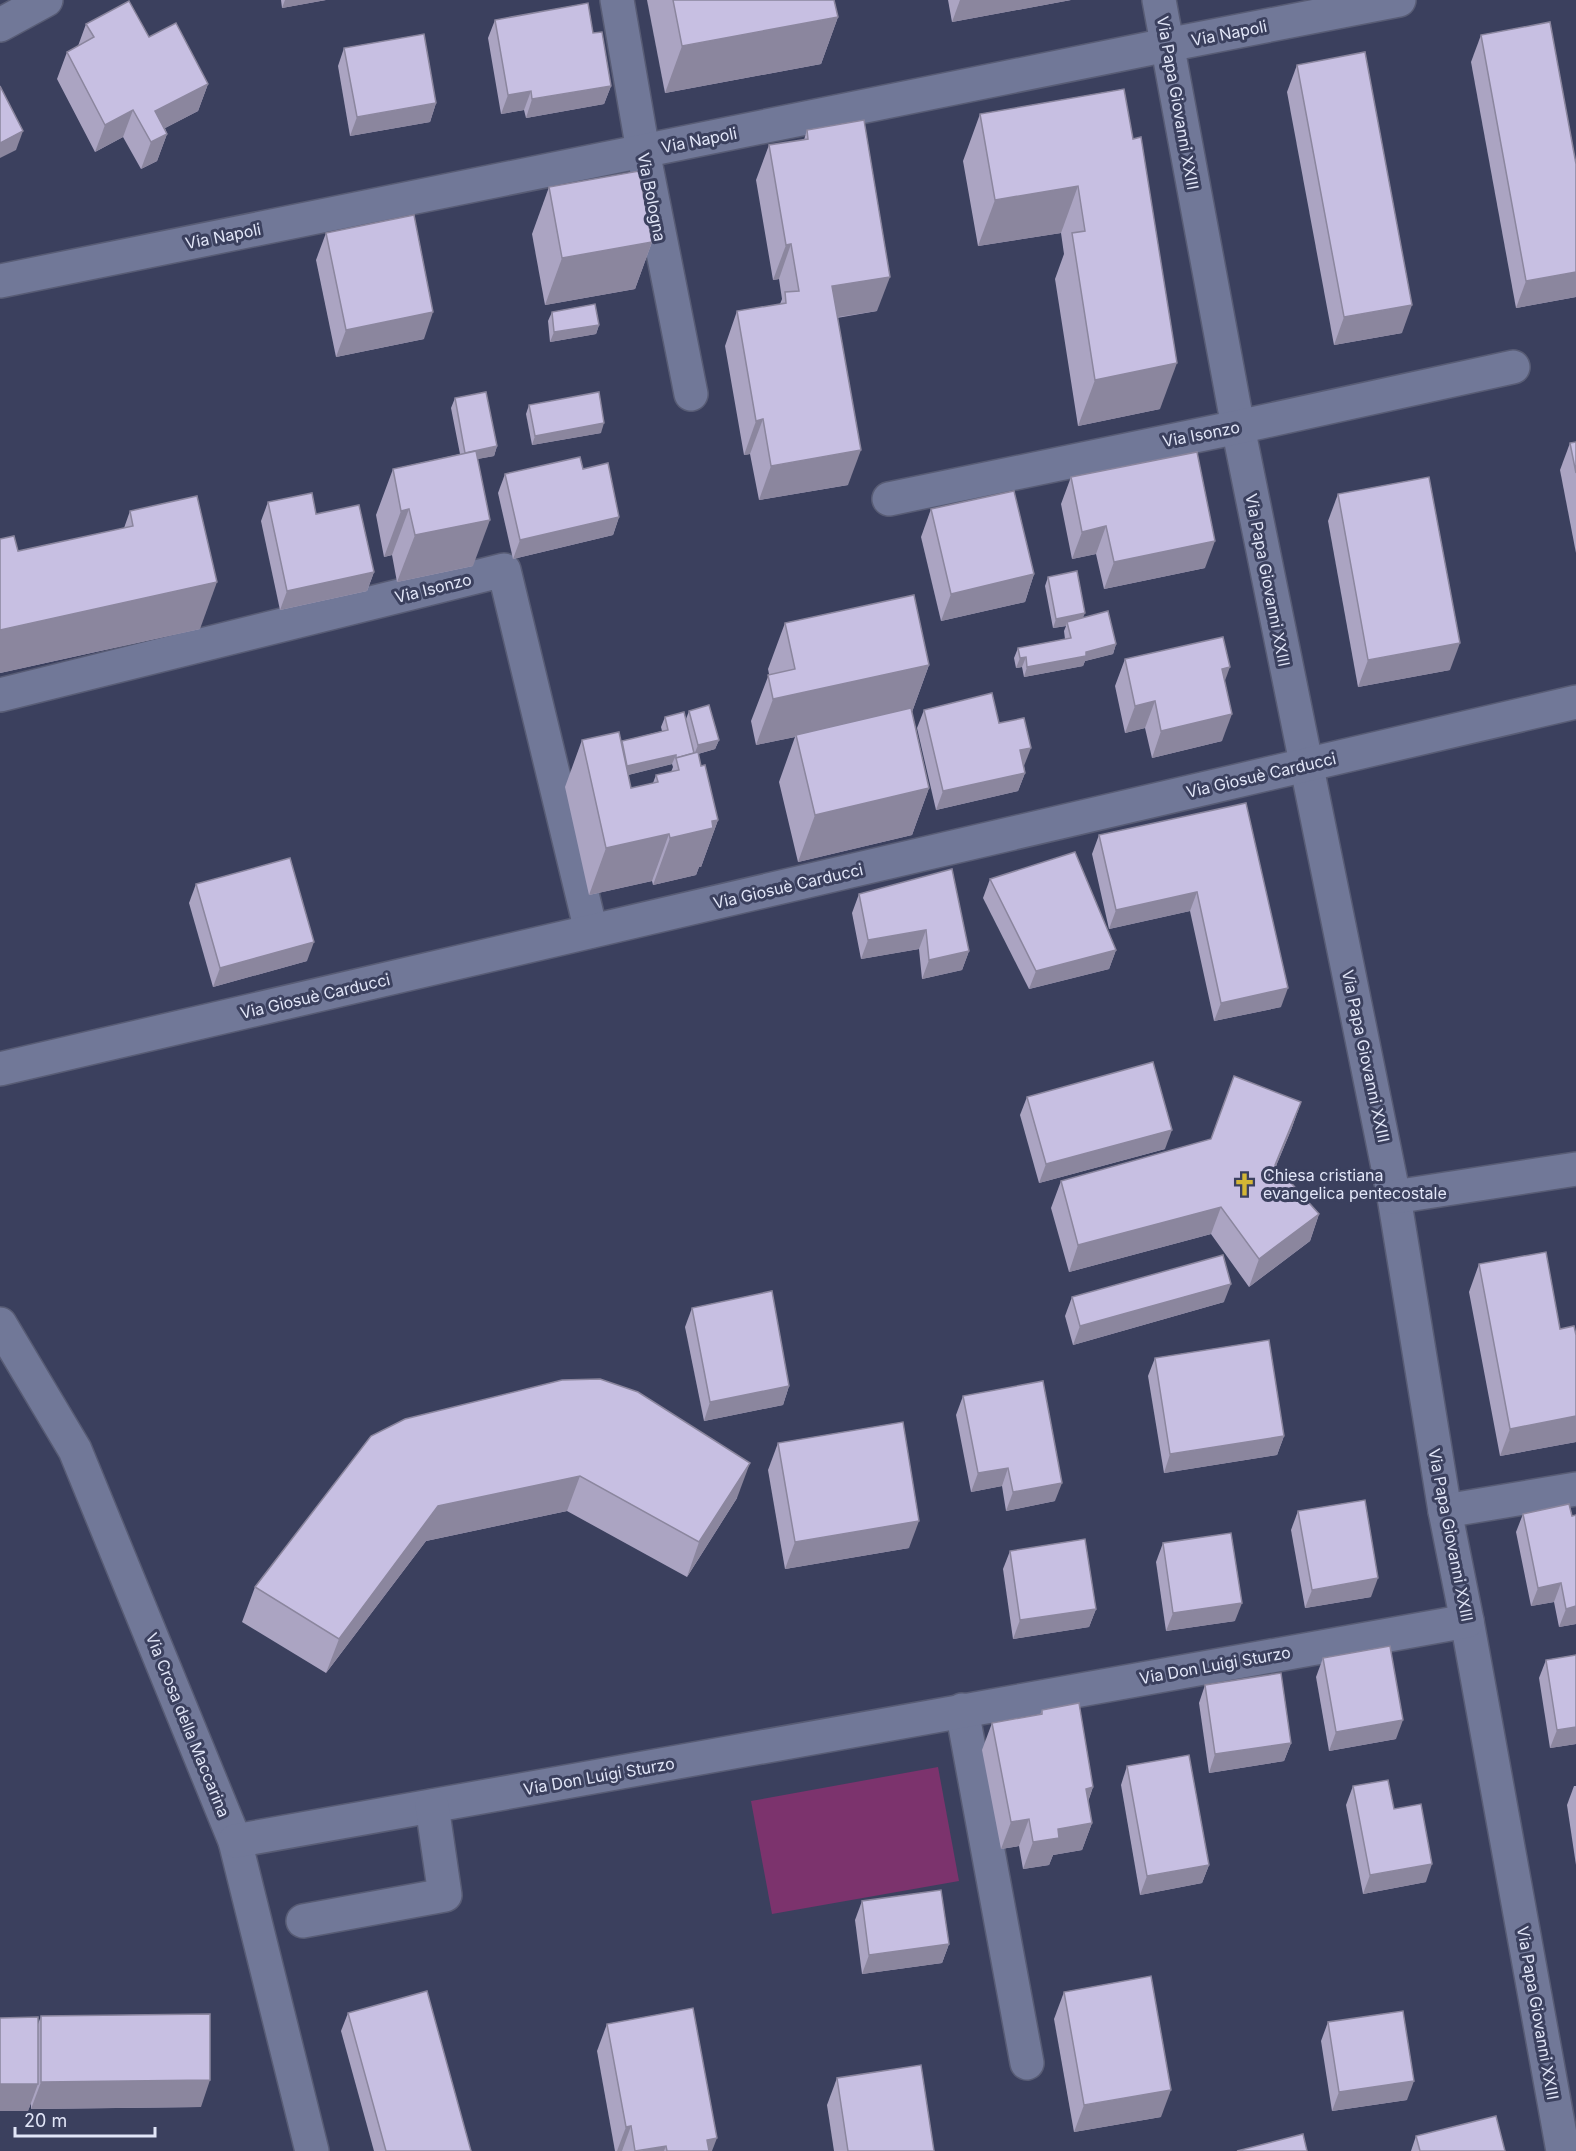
<svg xmlns="http://www.w3.org/2000/svg" width="1576" height="2151" viewBox="0 0 1576 2151" font-family="Inter,sans-serif">
	<rect width="100%" height="100%" fill="#3b405e"/>
	<!-- green -->
	<path fill="#7c336d" d="M938,1767L959,1881L772,1914L751,1801Z"/>
	<g fill="none" stroke-linecap="round" stroke-linejoin="round">
		<defs>
			<g id="minor">
				<path d="M617,0L643,151L691,394"/>
				<path d="M1159,0L1238,427L1394,1197L1445,1511L1467,1621L1563,2151"/>
				<path d="M0,25L46,0"/>
				<path d="M0,281L1167,45L1399,0"/>
				<path d="M889,499L1238,427L1513,367"/>
				<path d="M0,695L504,570L591,931"/>
				<path d="M0,1069L1576,702"/>
				<path d="M1394,1197L1576,1169"/>
				<path d="M0,1324L75,1450L235,1841L312,2151"/>
				<path d="M1445,1511L1576,1489"/>
				<path d="M962,1710L1027,2063"/>
				<path d="M235,1841L1467,1621"/>
				<path d="M303,1921L445,1895L432,1806"/>
			</g>
		</defs>
		<!-- minor casing -->
		<use href="#minor" stroke="#585c75" stroke-width="36"/>
		<!-- minor -->
		<use href="#minor" stroke="#717898" stroke-width="33"/>
	</g>
	<!-- wall -->
	<g fill="#aba4c2" fill-rule="evenodd">
		<path d="M281,0H326L282,8Z"/>
		<path d="M647,0H834L838,17L821,64L665,93Z"/>
		<path d="M948,0H1071L952,22Z"/>
		<path d="M495,20L593,33L611,86L604,104L526,118L524,110L501,114L488,38Z"/>
		<path d="M86,24L149,37L208,84L198,111L165,128L167,134L157,161L141,169L123,137L95,152L57,79L67,52L78,46Z"/>
		<path d="M1481,35L1576,164V297L1516,308L1471,62Z"/>
		<path d="M344,48L436,103L430,122L350,136L338,66Z"/>
		<path d="M1297,65L1402,333L1334,345L1287,92Z"/>
		<path d="M1124,89L1160,409L1078,426L1055,279L1064,254L1061,233L978,246L963,161L980,114Z"/>
		<path d="M807,130L877,311L837,318L848,485L759,500L750,454L744,455L725,346L737,311L780,304L782,299L779,279L773,280L756,180L769,145L804,140Z"/>
		<path d="M549,187L652,242L635,289L545,305L532,234Z"/>
		<path d="M326,233L424,339L336,357L316,260Z"/>
		<path d="M552,312L599,325L596,334L550,342L548,321Z"/>
		<path d="M455,398L497,446L494,456L477,459L473,566L397,582L392,555L384,557L376,515L393,469L460,454L451,408Z"/>
		<path d="M529,405L601,433L532,445L526,414Z"/>
		<path d="M1576,442V553L1560,470L1570,443Z"/>
		<path d="M583,469L619,517L613,535L513,559L498,493L505,474Z"/>
		<path d="M1071,477L1205,568L1104,589L1096,554L1072,559L1061,504Z"/>
		<path d="M1338,494L1450,670L1358,687L1328,521Z"/>
		<path d="M268,502L316,514L374,572L367,591L280,610L261,521Z"/>
		<path d="M931,509L1034,574L1025,602L941,621L921,537Z"/>
		<path d="M130,511L200,629L0,673V539L18,551L124,528Z"/>
		<path d="M1048,577L1083,617L1116,644L1113,654L1085,661L1083,666L1024,677L1022,667L1016,668L1014,658L1018,648L1065,639L1064,631L1066,626L1053,628L1045,586Z"/>
		<path d="M785,623L929,665L912,712L929,788L912,835L798,862L779,782L795,737L756,745L751,721L769,674L768,669Z"/>
		<path d="M1125,659L1225,681L1222,741L1152,758L1145,728L1125,733L1115,686Z"/>
		<path d="M924,710L999,723L1024,766L1025,773L1018,791L936,810L917,728Z"/>
		<path d="M689,711L719,740L715,749L698,754L701,766L718,820L701,867H699L696,875L653,885L652,881L589,895L565,787L582,740L621,742L622,741L662,731L661,727L665,717L686,719ZM672,764L673,767L671,772L656,775L653,783L631,788L628,775Z"/>
		<path d="M1246,803L1281,1007L1214,1021L1190,911L1109,929L1092,854L1099,835Z"/>
		<path d="M990,879L1116,950L1109,969L1029,989L983,898Z"/>
		<path d="M196,884L307,961L213,987L189,903Z"/>
		<path d="M859,894L969,951L962,970L922,979L919,949L861,959L852,913Z"/>
		<path d="M1027,1097L1165,1149L1039,1183L1020,1115Z"/>
		<path d="M1301,1102L1291,1130L1276,1166L1319,1214L1310,1241L1249,1287L1211,1234L1069,1272L1051,1208L1061,1181L1211,1139Z"/>
		<path d="M1479,1264L1560,1329L1576,1335V1442L1500,1456L1469,1292Z"/>
		<path d="M1072,1297L1224,1302L1073,1345L1065,1316Z"/>
		<path d="M692,1308L789,1386L783,1405L704,1421L685,1327Z"/>
		<path d="M1155,1358L1284,1436L1277,1455L1164,1473L1148,1376Z"/>
		<path d="M963,1396L1055,1501L1006,1511L1002,1486L971,1492L956,1415Z"/>
		<path d="M371,1436L737,1498L687,1577L567,1511L426,1541L326,1673L242,1622L255,1587Z"/>
		<path d="M778,1443L909,1548L785,1569L768,1470Z"/>
		<path d="M1298,1511L1371,1597L1305,1608L1291,1530Z"/>
		<path d="M1523,1514L1572,1516L1576,1515V1624L1559,1627L1554,1602L1531,1606L1516,1532Z"/>
		<path d="M1163,1543L1235,1621L1166,1631L1156,1562Z"/>
		<path d="M1010,1551L1096,1609L1089,1627L1013,1639L1003,1569Z"/>
		<path d="M1576,1655V1744L1550,1748L1539,1678L1546,1660Z"/>
		<path d="M1323,1658L1396,1739L1329,1751L1316,1677Z"/>
		<path d="M1205,1685L1291,1743L1284,1761L1209,1773L1199,1703Z"/>
		<path d="M1042,1710L1093,1787L1088,1802L1092,1823L1082,1850L1053,1855L1049,1865L1023,1869L1019,1846L1001,1849L982,1750L992,1723L1040,1715Z"/>
		<path d="M1127,1766L1209,1865L1202,1883L1140,1895L1121,1785Z"/>
		<path d="M1353,1786L1394,1809L1426,1882L1363,1894L1346,1805Z"/>
		<path d="M1574,1786H1576V1865L1567,1805Z"/>
		<path d="M862,1901L949,1944L942,1963L862,1974L855,1920Z"/>
		<path d="M1064,1992L1161,2117L1074,2132L1054,2019Z"/>
		<path d="M348,2013L471,2151H374L341,2031Z"/>
		<path d="M41,2016L201,2107L31,2109V2103L28,2111L38,2024Z"/>
		<path d="M1328,2022L1407,2100L1332,2111L1321,2041Z"/>
		<path d="M607,2024L712,2151H615L597,2051Z"/>
		<path d="M837,2078L934,2151H834L827,2105Z"/>
		<path d="M1416,2136L1505,2151H1411Z"/>
	</g>
	<!-- shaded-wall -->
	<g fill="#8b869e">
		<path d="M285,0H326L282,8Z"/>
		<path d="M960,0H1071L952,22Z"/>
		<path d="M838,17L821,64L665,93L682,46Z"/>
		<path d="M208,84L198,111L148,137L155,111Z"/>
		<path d="M611,86L604,104L526,118L532,99Z"/>
		<path d="M531,91L524,110L501,114L508,95Z"/>
		<path d="M436,103L430,122L350,136L357,117Z"/>
		<path d="M133,110L123,137L95,152L105,125Z"/>
		<path d="M23,131L16,150L0,158V143Z"/>
		<path d="M167,134L157,161L141,169L151,142Z"/>
		<path d="M1078,186L1061,233L978,246L995,200Z"/>
		<path d="M652,242L635,289L545,305L562,258Z"/>
		<path d="M791,244L779,279L773,280L786,245Z"/>
		<path d="M1576,272V297L1516,308L1526,281Z"/>
		<path d="M890,277L877,311L819,320L832,286Z"/>
		<path d="M1412,305L1402,333L1334,345L1344,317Z"/>
		<path d="M433,312L424,339L336,357L346,330Z"/>
		<path d="M599,325L596,334L550,342L554,332Z"/>
		<path d="M1177,363L1160,409L1078,426L1095,380Z"/>
		<path d="M763,419L750,454L744,455L756,421Z"/>
		<path d="M604,423L601,433L532,445L535,436Z"/>
		<path d="M497,446L494,456L462,462L465,453Z"/>
		<path d="M861,450L848,485L759,500L771,466Z"/>
		<path d="M409,509L392,555L384,557L401,511Z"/>
		<path d="M619,517L613,535L513,559L520,540Z"/>
		<path d="M490,520L473,566L397,582L415,535Z"/>
		<path d="M1106,526L1096,554L1072,559L1082,532Z"/>
		<path d="M1215,541L1205,568L1104,589L1114,562Z"/>
		<path d="M374,572L367,591L280,610L287,591Z"/>
		<path d="M1034,574L1025,602L941,621L951,594Z"/>
		<path d="M217,582L200,629L0,673V630Z"/>
		<path d="M1085,613L1081,623L1067,622L1066,626L1053,628L1056,619Z"/>
		<path d="M1460,643L1450,670L1358,687L1368,660Z"/>
		<path d="M1116,644L1113,654L1085,661L1083,666L1024,677L1027,667Z"/>
		<path d="M1026,657L1022,667L1016,668L1020,658Z"/>
		<path d="M929,665L912,712L796,735L795,737L756,745L773,699Z"/>
		<path d="M1230,667L1220,694L1222,669Z"/>
		<path d="M1155,701L1145,728L1125,733L1135,706Z"/>
		<path d="M1232,714L1222,741L1152,758L1161,731Z"/>
		<path d="M719,740L715,749L694,755L698,745Z"/>
		<path d="M1031,748L1024,766L1013,769L1020,750Z"/>
		<path d="M676,755L672,764L624,776L627,766Z"/>
		<path d="M1025,773L1018,791L936,810L943,791Z"/>
		<path d="M929,788L912,835L798,862L815,815Z"/>
		<path d="M718,820L701,867H699L696,875L653,885L670,838L712,821Z"/>
		<path d="M669,834L652,881L589,895L606,848Z"/>
		<path d="M1197,892L1190,911L1109,929L1116,910Z"/>
		<path d="M926,930L919,949L861,959L868,940Z"/>
		<path d="M314,942L307,961L213,987L220,968Z"/>
		<path d="M1116,950L1109,969L1029,989L1036,971Z"/>
		<path d="M969,951L962,970L922,979L929,960Z"/>
		<path d="M1288,988L1281,1007L1214,1021L1221,1003Z"/>
		<path d="M1301,1102L1291,1130L1265,1192L1275,1165Z"/>
		<path d="M1172,1130L1165,1149L1039,1183L1046,1164Z"/>
		<path d="M1221,1207L1211,1234L1069,1272L1078,1245Z"/>
		<path d="M1319,1214L1310,1241L1249,1287L1259,1259Z"/>
		<path d="M1231,1284L1224,1302L1073,1345L1080,1326Z"/>
		<path d="M789,1386L783,1405L704,1421L710,1402Z"/>
		<path d="M1576,1416V1442L1500,1456L1510,1429Z"/>
		<path d="M1284,1436L1277,1455L1164,1473L1170,1454Z"/>
		<path d="M750,1463L737,1498L687,1577L699,1542Z"/>
		<path d="M1008,1468L1002,1486L971,1492L978,1473Z"/>
		<path d="M580,1476L567,1511L426,1541L326,1673L339,1639L438,1506Z"/>
		<path d="M1062,1483L1055,1501L1006,1511L1013,1492Z"/>
		<path d="M919,1521L909,1548L785,1569L795,1542Z"/>
		<path d="M1378,1578L1371,1597L1305,1608L1312,1590Z"/>
		<path d="M1561,1583L1554,1602L1531,1606L1538,1588Z"/>
		<path d="M1242,1603L1235,1621L1166,1631L1173,1613Z"/>
		<path d="M1576,1606V1624L1559,1627L1566,1609Z"/>
		<path d="M1096,1609L1089,1627L1013,1639L1020,1620Z"/>
		<path d="M1403,1720L1396,1739L1329,1751L1336,1732Z"/>
		<path d="M1576,1727V1744L1550,1748L1557,1730Z"/>
		<path d="M1291,1743L1284,1761L1209,1773L1215,1754Z"/>
		<path d="M1093,1787L1083,1814L1086,1789Z"/>
		<path d="M1029,1819L1019,1846L1001,1849L1011,1822Z"/>
		<path d="M1092,1823L1082,1850L1053,1855L1049,1865L1023,1869L1033,1842L1058,1829Z"/>
		<path d="M1432,1864L1426,1882L1363,1894L1370,1875Z"/>
		<path d="M1209,1865L1202,1883L1140,1895L1147,1876Z"/>
		<path d="M949,1944L942,1963L862,1974L869,1955Z"/>
		<path d="M210,2080L201,2107L31,2109L41,2082Z"/>
		<path d="M1414,2081L1407,2100L1332,2111L1339,2092Z"/>
		<path d="M0,2084H38L28,2111H0Z"/>
		<path d="M1171,2090L1161,2117L1074,2132L1084,2105Z"/>
		<path d="M631,2126L622,2151H617L626,2127Z"/>
		<path d="M717,2138L712,2151H703L707,2140Z"/>
		<path d="M666,2146L664,2151H638Z"/>
	</g>
	<!-- building -->
	<g fill="#c7bfe2" stroke="#8b869e" stroke-width="1.5">
		<path d="M673,0H834L838,17L682,46Z"/>
		<path d="M129,1L149,37L176,23L208,84L155,111L167,134L151,142L133,110L105,125L67,52L94,37L86,24Z"/>
		<path d="M588,3L593,33L602,32L611,86L532,99L531,91L508,95L495,20Z"/>
		<path d="M1550,22L1576,164V272L1526,281L1481,35Z"/>
		<path d="M424,34L436,103L357,117L344,48Z"/>
		<path d="M1365,52L1412,305L1344,317L1297,65Z"/>
		<path d="M0,86L23,131L0,143Z"/>
		<path d="M1124,89L1133,139L1141,137L1177,363L1095,380L1072,233L1085,231L1078,186L995,200L980,114Z"/>
		<path d="M864,120L890,277L832,286L861,450L771,466L763,419L756,421L737,311L786,303L785,292L799,291L791,244L786,245L769,145L808,139L807,130Z"/>
		<path d="M639,171L652,242L562,258L549,187Z"/>
		<path d="M414,215L433,312L346,330L326,233Z"/>
		<path d="M595,304L599,325L554,332L552,312Z"/>
		<path d="M486,392L497,446L465,453L455,398Z"/>
		<path d="M599,392L604,423L535,436L529,405Z"/>
		<path d="M1576,442V473L1570,443Z"/>
		<path d="M476,451L490,520L415,535L409,509L401,511L393,469Z"/>
		<path d="M1197,452L1215,541L1114,562L1106,526L1082,532L1071,477Z"/>
		<path d="M580,457L583,469L608,463L619,517L520,540L505,474Z"/>
		<path d="M1429,477L1460,643L1368,660L1338,494Z"/>
		<path d="M1014,491L1034,574L951,594L931,509Z"/>
		<path d="M312,493L316,514L359,505L374,572L287,591L268,502Z"/>
		<path d="M197,496L217,582L0,630V539L14,536L18,551L133,526L130,511Z"/>
		<path d="M1077,571L1085,613L1056,619L1048,577Z"/>
		<path d="M914,595L929,665L773,699L768,675L795,669L785,623Z"/>
		<path d="M1108,611L1116,644L1086,652V656L1027,667L1026,657L1020,658L1018,648L1071,638L1067,622Z"/>
		<path d="M1223,637L1230,667L1222,669L1232,714L1161,731L1155,701L1135,706L1125,659Z"/>
		<path d="M992,693L999,723L1024,718L1031,748L1020,750L1025,773L943,791L924,710Z"/>
		<path d="M709,705L719,740L698,745L689,711Z"/>
		<path d="M911,708L929,788L815,815L796,735Z"/>
		<path d="M684,712L694,753L676,758V755L627,766L622,741L668,730L665,717Z"/>
		<path d="M619,732L631,788L658,782L656,775L679,770L676,758L698,752L701,766L705,765L718,820L712,821L713,828L670,838L669,834L606,848L582,740Z"/>
		<path d="M1246,803L1288,988L1221,1003L1197,892L1116,910L1099,835Z"/>
		<path d="M1075,852L1116,950L1036,971L990,879Z"/>
		<path d="M290,858L314,942L220,968L196,884Z"/>
		<path d="M952,869L969,951L929,960L926,930L868,940L859,894Z"/>
		<path d="M1153,1062L1172,1130L1046,1164L1027,1097Z"/>
		<path d="M1234,1076L1301,1102L1275,1165L1319,1214L1259,1259L1221,1207L1078,1245L1061,1181L1211,1139Z"/>
		<path d="M1546,1252L1560,1329L1574,1326L1576,1335V1416L1510,1429L1479,1264Z"/>
		<path d="M1223,1255L1231,1284L1080,1326L1072,1297Z"/>
		<path d="M772,1291L789,1386L710,1402L692,1308Z"/>
		<path d="M1269,1340L1284,1436L1170,1454L1155,1358Z"/>
		<path d="M600,1379L638,1392L750,1463L699,1542L580,1476L438,1506L339,1639L255,1587L371,1436L405,1419L562,1380Z"/>
		<path d="M1043,1381L1062,1483L1013,1492L1008,1468L978,1473L963,1396Z"/>
		<path d="M903,1422L919,1521L795,1542L778,1443Z"/>
		<path d="M1365,1500L1378,1578L1312,1590L1298,1511Z"/>
		<path d="M1569,1504L1572,1516L1576,1515V1606L1566,1609L1561,1583L1538,1588L1523,1514Z"/>
		<path d="M1231,1533L1242,1603L1173,1613L1163,1543Z"/>
		<path d="M1085,1539L1096,1609L1020,1620L1010,1551Z"/>
		<path d="M1390,1646L1403,1720L1336,1732L1323,1658Z"/>
		<path d="M1576,1655V1727L1557,1730L1546,1660Z"/>
		<path d="M1281,1673L1291,1743L1215,1754L1205,1685Z"/>
		<path d="M1079,1703L1093,1787L1086,1789L1092,1823L1058,1829L1059,1838L1033,1842L1029,1819L1011,1822L992,1723L1042,1714V1710Z"/>
		<path d="M1189,1755L1209,1865L1147,1876L1127,1766Z"/>
		<path d="M1388,1780L1394,1809L1421,1804L1432,1864L1370,1875L1353,1786Z"/>
		<path d="M941,1890L949,1944L869,1955L862,1901Z"/>
		<path d="M1151,1976L1171,2090L1084,2105L1064,1992Z"/>
		<path d="M427,1991L471,2151H386L348,2013Z"/>
		<path d="M693,2008L717,2138L707,2140L709,2151H667L666,2146L635,2151L631,2126L626,2127L607,2024Z"/>
		<path d="M1403,2011L1414,2081L1339,2092L1328,2022Z"/>
		<path d="M210,2014V2080L41,2082V2016Z"/>
		<path d="M38,2017V2084H0V2018Z"/>
		<path d="M921,2065L934,2151H848L837,2078Z"/>
		<path d="M1496,2116L1505,2151H1420L1416,2136Z"/>
		<path d="M1303,2134L1307,2151H1237Z"/>
	</g>
	<!-- icons -->
	<defs>
		<symbol id="church-bare" viewBox="-9 -9 18 18"><path d="M-1.2-6h2.4v3.5h3.3v2.4h-3.3V6h-2.4V-.1h-3.3v-2.4h3.3Z" fill="#d3b635" stroke="#3b405e" stroke-width="2.5" paint-order="stroke"/></symbol>
	</defs>
	<g fill-rule="evenodd">
		<use href="#church-bare" x="1228" y="1168" width="33" height="33"/>
	</g>
	<g text-anchor="middle" stroke-width="6" stroke-linejoin="round" paint-order="stroke">
		<!-- street labels -->
		<g font-size="16" fill="#e2e6f8" stroke="#3b405e">
			<text transform="translate(1229 33) rotate(-11)" y="6">Via Napoli</text>
			<text transform="translate(1178 103) rotate(80)" y="6">Via Papa Giovanni XXIII</text>
			<text transform="translate(699 140) rotate(-11)" y="6">Via Napoli</text>
			<text transform="translate(652 197) rotate(79)" y="6">Via Bologna</text>
			<text transform="translate(223 236) rotate(-11)" y="6">Via Napoli</text>
			<text transform="translate(1201 434) rotate(-11)" y="6">Via Isonzo</text>
			<text transform="translate(1268 580) rotate(79)" y="6">Via Papa Giovanni XXIII</text>
			<text transform="translate(433 588) rotate(-14)" y="6">Via Isonzo</text>
			<text transform="translate(1261 775) rotate(-13)" y="6">Via Giosuè Carducci</text>
			<text transform="translate(788 886) rotate(-13)" y="6">Via Giosuè Carducci</text>
			<text transform="translate(315 996) rotate(-13)" y="6">Via Giosuè Carducci</text>
			<text transform="translate(1366 1056) rotate(78)" y="6">Via Papa Giovanni XXIII</text>
			<text transform="translate(1451 1535) rotate(79)" y="6">Via Papa Giovanni XXIII</text>
			<text transform="translate(1215 1665) rotate(-10)" y="6">Via Don Luigi Sturzo</text>
			<text transform="translate(188 1725) rotate(68)" y="6">Via Crosa della Maccarina</text>
			<text transform="translate(599 1776) rotate(-10)" y="6">Via Don Luigi Sturzo</text>
			<text transform="translate(1538 2013) rotate(80)" y="6">Via Papa Giovanni XXIII</text>
		</g>
		<!-- poi labels -->
		<g font-size="16" fill="#e2e6f8" stroke="#3b405e" text-anchor="start">
			<text x="1263" y="1181">Chiesa cristiana<tspan x="1263" dy="18">evangelica pentecostale</tspan></text>
		</g>
	</g>
	<!-- scale -->
	<path d="M15 2127v9h140v-9" fill="none" stroke="#e2e6f8" stroke-width="3"/>
	<text x="24" y="2127" font-size="18" fill="#e2e6f8" stroke="#3b405e" stroke-width="4.5" paint-order="stroke">20 m</text>
</svg>
